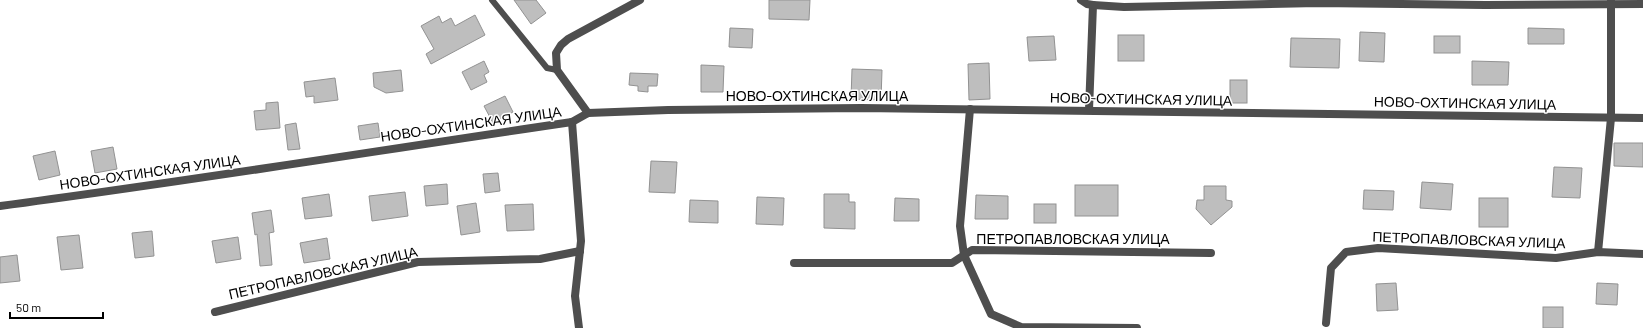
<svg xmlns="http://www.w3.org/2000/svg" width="1643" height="328" viewBox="0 0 1643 328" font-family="Barlow,sans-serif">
	<rect width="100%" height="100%" fill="#fff"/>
	<!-- building -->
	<g fill="#bebebe" stroke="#929292">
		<path d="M514,0H536L546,13L531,24Z"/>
		<path d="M769,0H810L809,20L769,19Z"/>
		<path d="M475,15L485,35L431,64L426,54L434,49L421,26L439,16L442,23L451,18L455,26Z"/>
		<path d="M730,28L753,29L752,48L729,47Z"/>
		<path d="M1528,28L1564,29V44H1528Z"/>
		<path d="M1360,32L1385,33L1384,62L1359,61Z"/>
		<rect x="1118" y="35" width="26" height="26"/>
		<path d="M1054,36L1056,60L1029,61L1027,37Z"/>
		<rect x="1434" y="36" width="26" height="17"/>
		<path d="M1291,38L1340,39L1339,68L1290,67Z"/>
		<path d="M484,61L489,72L484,75L487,82L471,90L462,72Z"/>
		<path d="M1472,61L1509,62L1508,85H1472Z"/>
		<path d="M989,63L990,99L969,100L968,64Z"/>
		<path d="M701,65L724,66L723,92H701Z"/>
		<path d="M852,69L882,70L881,100L851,99Z"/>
		<path d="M401,70L403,91L386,93L374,87L373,73Z"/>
		<path d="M630,73L658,74L657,86H648V92L638,91V86L629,85Z"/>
		<path d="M335,78L338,100L314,103V96L306,97L304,82Z"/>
		<rect x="1230" y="80" width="17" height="23"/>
		<path d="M505,96L513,112L493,123L484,106Z"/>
		<path d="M278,102L280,128L256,130L254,111L266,110V103Z"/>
		<path d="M296,123L300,149L288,150L285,125Z"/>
		<path d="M378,123L380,137L360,140L358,126Z"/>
		<path d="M1614,143H1643V167L1614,166Z"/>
		<path d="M113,147L117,169L95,173L91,151Z"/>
		<path d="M55,151L60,175L39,180L33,156Z"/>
		<path d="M651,161L677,162L675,193L649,192Z"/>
		<path d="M1554,167L1582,168L1580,198L1552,197Z"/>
		<path d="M498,173L500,191L485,193L483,174Z"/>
		<path d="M1422,182L1453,184L1451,210L1420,208Z"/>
		<path d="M447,184L448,204L426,206L424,186Z"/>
		<rect x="1075" y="185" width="43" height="31"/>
		<path d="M1204,186H1226V200L1232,201V207L1211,225L1196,209L1197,200H1204Z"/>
		<path d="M1364,190L1394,191L1393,210L1363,209Z"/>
		<path d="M405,192L408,216L372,221L369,196Z"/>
		<path d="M329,194L332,216L305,219L302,198Z"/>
		<path d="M824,194H849V202H855V229L824,228Z"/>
		<path d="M976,195L1008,196V219H975Z"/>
		<path d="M757,197L784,198L783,225L756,224Z"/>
		<path d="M895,198L919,199V221H894Z"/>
		<rect x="1479" y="198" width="29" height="29"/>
		<path d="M690,200L718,201V223L689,222Z"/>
		<path d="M476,203L480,232L461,235L457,206Z"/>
		<path d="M533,204L534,230L507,231L505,205Z"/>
		<rect x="1034" y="204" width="22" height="19"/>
		<path d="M271,210L274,232L269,233L272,265L260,266L257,234L255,235L252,213Z"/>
		<path d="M152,231L154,256L135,258L132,233Z"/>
		<path d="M79,235L83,268L61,270L57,237Z"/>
		<path d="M238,237L241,259L216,263L212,241Z"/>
		<path d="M327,238L330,259L304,263L300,243Z"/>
		<path d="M17,255L20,281L0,283V257Z"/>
		<path d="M1396,283L1398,310L1377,311L1376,284Z"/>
		<path d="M1597,283L1618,284L1617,305L1596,304Z"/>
		<rect x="1543" y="307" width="20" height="21"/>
	</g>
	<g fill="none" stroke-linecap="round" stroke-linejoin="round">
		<!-- service -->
		<path stroke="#4e4e4e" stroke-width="6" d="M492,0L547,68L557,70"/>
		<!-- minor -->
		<g stroke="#4e4e4e" stroke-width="8">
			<path d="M1081,0L1087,4L1093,5L1089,110"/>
			<path d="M1093,5L1124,7L1318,3L1485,5L1643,4"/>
			<path d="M970,109L960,226L964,255L991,314L1021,327L1137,328"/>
			<path d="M588,113L557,70L556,53L561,45L568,39L640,0"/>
			<path d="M572,122L581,241L575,296L579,328"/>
			<path d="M1598,252L1611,118V1"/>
			<path d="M794,263H952L972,250L1211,253"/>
			<path d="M215,312L418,262L540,259L580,251"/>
			<path d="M1326,323L1331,268L1346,252L1378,248L1556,258L1598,252L1643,254"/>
		</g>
		<!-- tertiary -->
		<path stroke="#4e4e4e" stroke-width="8" d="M0,206C191,181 381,150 572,122L588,113L668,110L861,108L1643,118"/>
	</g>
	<g text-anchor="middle" stroke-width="3" stroke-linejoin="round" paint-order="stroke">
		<!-- street labels -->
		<g font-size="14" fill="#000" stroke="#fff">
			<text x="817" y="101">НОВО-ОХТИНСКАЯ УЛИЦА</text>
			<text transform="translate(1141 99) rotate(1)" y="5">НОВО-ОХТИНСКАЯ УЛИЦА</text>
			<text transform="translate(1465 103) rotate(1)" y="5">НОВО-ОХТИНСКАЯ УЛИЦА</text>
			<text transform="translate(471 124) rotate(-8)" y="5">НОВО-ОХТИНСКАЯ УЛИЦА</text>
			<text transform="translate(150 172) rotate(-8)" y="5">НОВО-ОХТИНСКАЯ УЛИЦА</text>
			<text x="1073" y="244">ПЕТРОПАВЛОВСКАЯ УЛИЦА</text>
			<text transform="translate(1469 240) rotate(2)" y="5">ПЕТРОПАВЛОВСКАЯ УЛИЦА</text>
			<text transform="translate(323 273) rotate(-13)" y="5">ПЕТРОПАВЛОВСКАЯ УЛИЦА</text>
		</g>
	</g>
	<!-- scale -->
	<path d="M10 312v6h93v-6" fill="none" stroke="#000000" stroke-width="2"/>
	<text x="16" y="312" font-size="12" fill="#000000" stroke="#ffffff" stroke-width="3" paint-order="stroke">50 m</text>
</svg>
